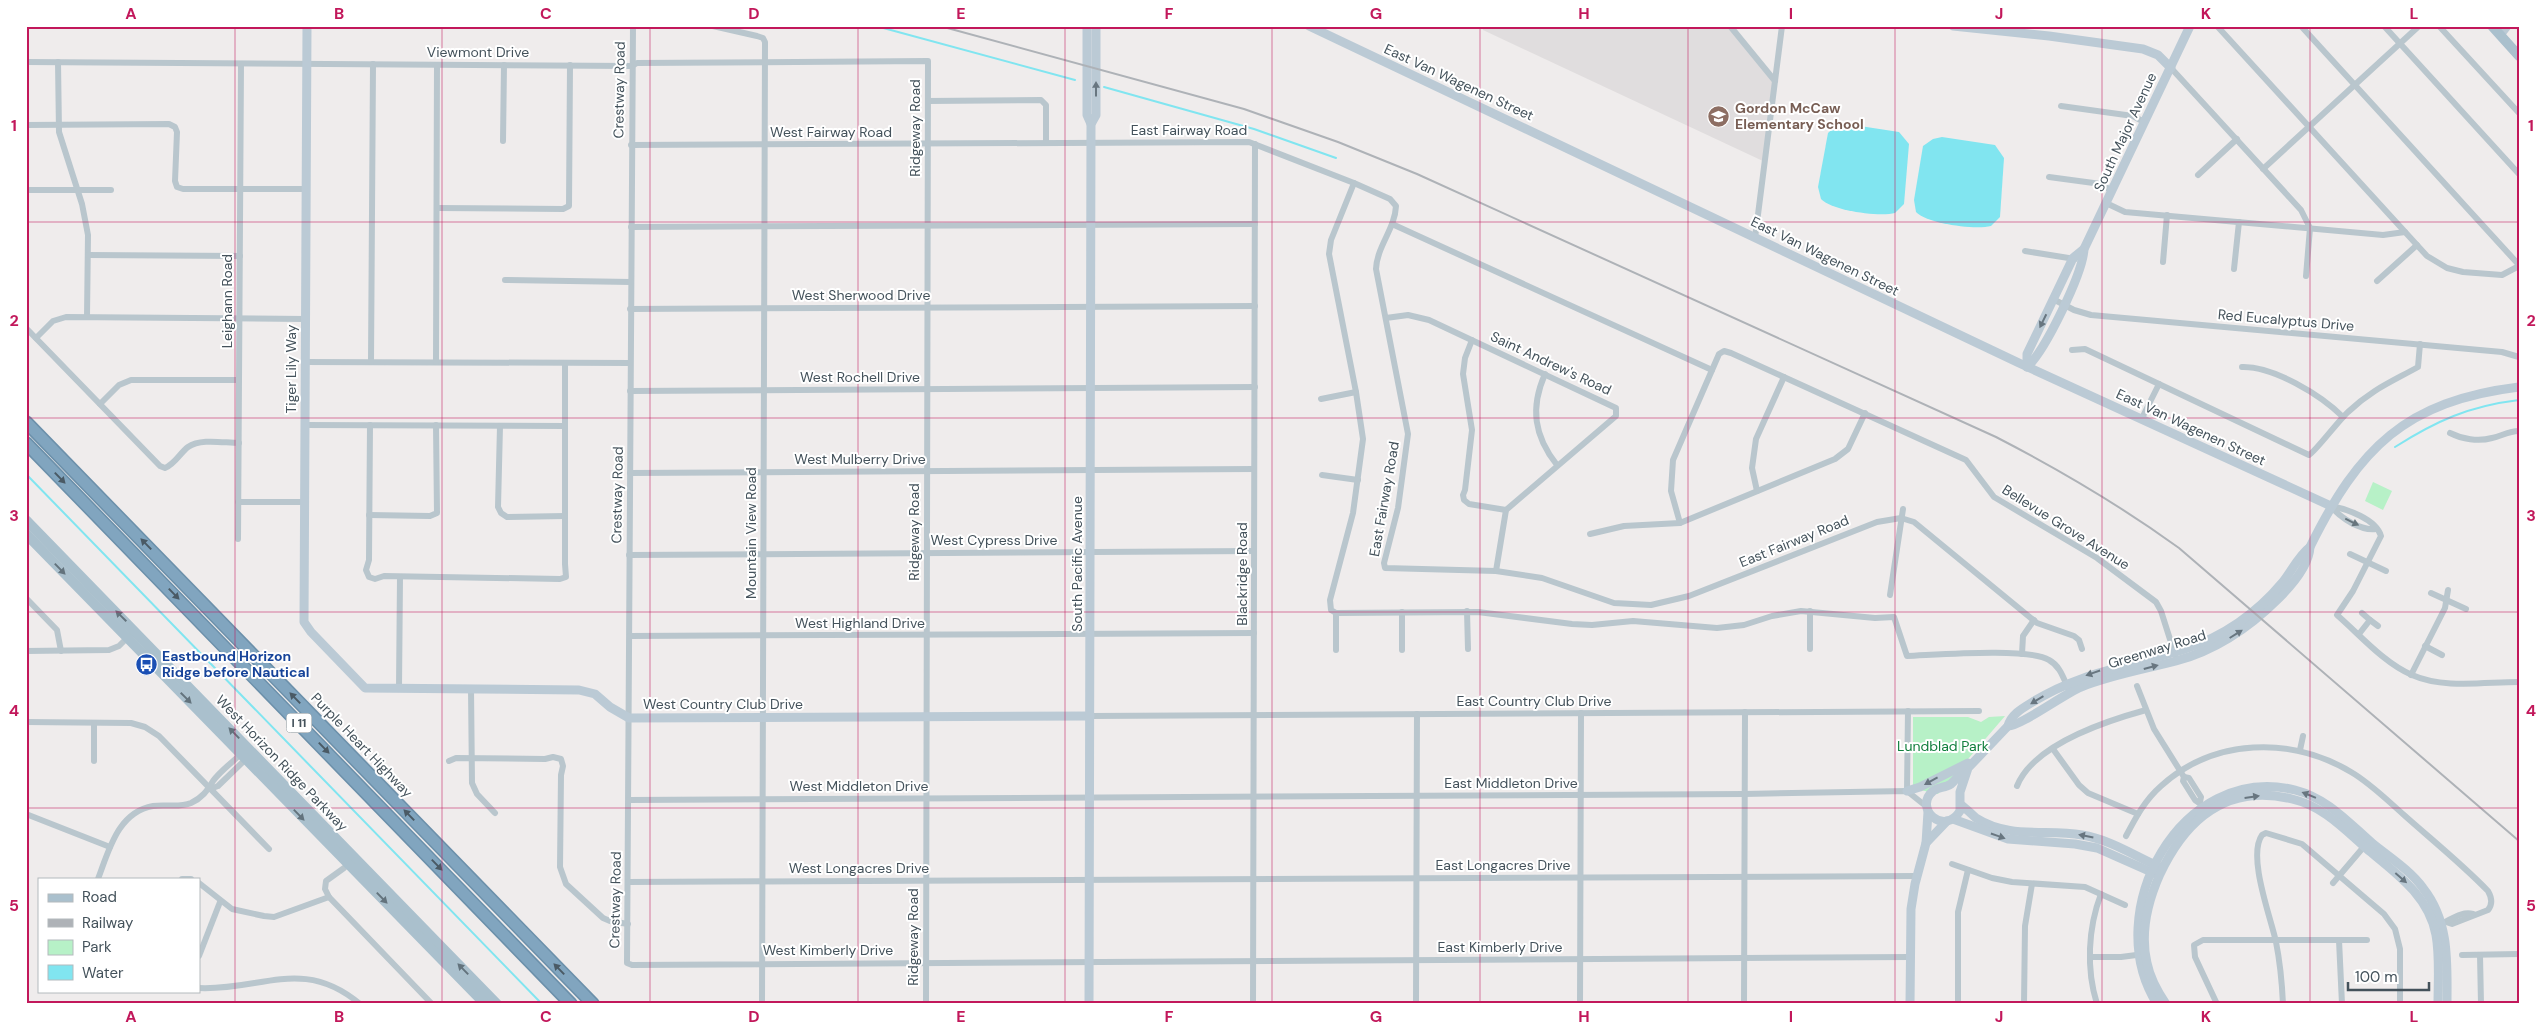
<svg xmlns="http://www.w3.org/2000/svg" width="2545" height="1030" viewBox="0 0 2545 1030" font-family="'DM Sans',sans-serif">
	<rect width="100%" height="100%" fill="#efecec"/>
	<!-- education -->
	<path fill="#e0ddde" d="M1483,26H1730L1775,81L1765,162L1483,30Z"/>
	<!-- green -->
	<g fill="#b7f1c7">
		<path d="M2373,482L2392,491L2383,510L2365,501Z"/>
		<path d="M2005,716L1938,794L1916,789L1913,786V717H1968L1981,722L1989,717Z"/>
	</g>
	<!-- water -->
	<g fill="#81e5f0">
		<path d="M1847,124L1899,132L1909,144L1904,204L1895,213C1879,217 1833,211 1821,199L1818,187L1828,133L1837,125Z"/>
		<path d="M1942,137L1995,145L2004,158L2000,217L1991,226C1975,230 1928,224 1916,212L1914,200L1923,146L1933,139Z"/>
	</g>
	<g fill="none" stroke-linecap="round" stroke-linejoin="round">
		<!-- stream -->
		<g stroke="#81e5f0" stroke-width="2">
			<path d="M876,26L1075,80"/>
			<path d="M1104,87L1254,129L1336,158"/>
			<path d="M2395,447C2436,421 2469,406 2519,400"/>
			<path d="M26,474L542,1004"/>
		</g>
		<defs>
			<g id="highway">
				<path d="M26,422L593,1004"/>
				<path d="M26,443L571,1004"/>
			</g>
		</defs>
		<!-- highway casing -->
		<use href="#highway" stroke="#6c90aa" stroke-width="14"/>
		<!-- street -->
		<g stroke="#b9c6cd" stroke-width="6">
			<path d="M633,26L627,963L632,965L1910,957"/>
			<path d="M713,26L757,36L763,38L765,42L762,1004"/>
			<path d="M1730,26L1775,81"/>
			<path d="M2217,26L2427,256L2447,268L2463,272L2502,275L2519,266"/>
			<path d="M2301,26L2519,265"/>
			<path d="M2384,26L2519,174"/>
			<path d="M2439,26L2519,113"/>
			<path d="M26,62L632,66L637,63L928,61L926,1004"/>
			<path d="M58,62L59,132L82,204L88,235L87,317"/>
			<path d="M2171,68L2301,210L2310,228L2306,276"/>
			<path d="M928,101L1041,100L1046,105V143"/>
			<path d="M2061,106L2133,116L2144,122"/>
			<path d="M26,125L169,124L175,127L177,132L175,181L177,187L183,189H306"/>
			<path d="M503,141L504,65"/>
			<path d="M631,145L1249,142L1354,183L1390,199L1396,206C1395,229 1377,246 1376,269L1408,434L1398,508L1384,563L1385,568L1496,571L1542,578L1614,603L1651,605L1689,596L1877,522L1901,518L1914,522L2037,623L2074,636L2079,640L2082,649"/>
			<path d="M2263,169L2419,26"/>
			<path d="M2198,175L2237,139"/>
			<path d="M2049,177L2101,184L2112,191"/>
			<path d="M1354,183L1331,240L1329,254L1356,392L1363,439L1353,513L1330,600L1331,610L1336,613L1478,612L1572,624L1592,625L1633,621L1717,628L1744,625L1772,616L1801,611L1875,618L1894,617L1907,656C1935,655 2028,647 2049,660C2060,666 2063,677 2068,688"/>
			<path d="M26,190H111"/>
			<path d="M2106,203L2125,212L2383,235L2405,232"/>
			<path d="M437,208L563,209L569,206L570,65"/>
			<path d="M1392,224L1712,370"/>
			<path d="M631,227L1255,224"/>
			<path d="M1755,238L1782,26"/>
			<path d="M2025,251L2075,259"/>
			<path d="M88,255L240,256"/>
			<path d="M2163,262L2167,215"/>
			<path d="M2234,269L2239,222"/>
			<path d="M505,280L631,282"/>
			<path d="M2377,281L2417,245"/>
			<path d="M2053,299L2074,310L2091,315L2502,352L2519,357"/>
			<path d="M630,309L1255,306"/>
			<path d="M1386,318L1408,315L1429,320L1616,408V416L1506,510L1496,571"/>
			<path d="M26,328L160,466L165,468C175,464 180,453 188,447C201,438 224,443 239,443"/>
			<path d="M36,338L53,321L66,317L305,319"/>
			<path d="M1472,340L1465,358L1463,374L1472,430L1465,490L1463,495L1464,500L1469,504L1506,510"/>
			<path d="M2072,350L2085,349L2309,455C2315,452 2339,420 2348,412C2371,390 2391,382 2418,367L2420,344"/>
			<path d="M305,362L630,363"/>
			<path d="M371,362L373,64"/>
			<path d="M436,362L437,65"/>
			<path d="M2242,367C2273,366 2321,395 2343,417"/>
			<path d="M1545,374C1530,408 1534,436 1557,465"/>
			<path d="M630,391L1255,387"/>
			<path d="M1321,399L1356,392"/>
			<path d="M100,404L119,385L131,380H239"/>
			<path d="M2141,420L2159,384"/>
			<path d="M305,425L565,426"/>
			<path d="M370,425L369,560L366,570L369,577L375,579L384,576L560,579L566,577L565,564V363"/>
			<path d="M500,426L498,507L501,513L507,517L565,516"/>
			<path d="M2450,433C2462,439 2478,442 2492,438C2502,436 2508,431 2519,431"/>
			<path d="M630,473L1254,469"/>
			<path d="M1322,475L1358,480"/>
			<path d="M1757,491L1752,468L1756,439L1784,377"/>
			<path d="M238,502H305"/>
			<path d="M2331,506C2347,509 2376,519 2381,536L2353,591L2337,615C2360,635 2384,663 2412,675C2443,689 2485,682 2519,682"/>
			<path d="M2331,506C2340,518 2361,531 2376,529"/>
			<path d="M369,515L430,516L437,513L436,425"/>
			<path d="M1680,523L1671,491L1673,460L1719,354L1724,351L1731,353L1966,460L1994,497L2097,558L2156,602L2161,611L2175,655"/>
			<path d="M1590,534L1624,526L1680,523L1835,459L1848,449L1865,413"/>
			<path d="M238,539L241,64"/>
			<path d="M2350,554L2386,571"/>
			<path d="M629,555L1254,551"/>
			<path d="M2431,593L2466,609"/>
			<path d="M1890,595L1903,509"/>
			<path d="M26,598L57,630L61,651"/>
			<path d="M1467,611L1468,649"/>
			<path d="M1810,611V649"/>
			<path d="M1336,613V650"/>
			<path d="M2370,620L2378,626"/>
			<path d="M2359,634L2370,620L2362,613"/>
			<path d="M630,636L1254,633"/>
			<path d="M2425,646L2442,655"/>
			<path d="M1402,650V612"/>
			<path d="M26,651L109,650L119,646L130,635"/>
			<path d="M2022,654L2023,636L2034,620"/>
			<path d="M2411,675L2445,608L2448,590"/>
			<path d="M2137,686L2154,729L2184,777L2189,778L2201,797L2200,802"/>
			<path d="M399,688L400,577"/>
			<path d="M471,689L472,783L477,794L495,813"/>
			<path d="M1090,716L1979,711"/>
			<path d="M26,722L131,723L145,727L159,736L269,849"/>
			<path d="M2053,749L2079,785L2088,793L2138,814"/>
			<path d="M2300,750L2303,736"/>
			<path d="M94,761V723"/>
			<path d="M449,761L456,758L545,759L553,757L561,759L563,766L561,775L560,867L566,884L603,918L610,921L628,924"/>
			<path d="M2184,777L2183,781L2195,800L2202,805"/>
			<path d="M2017,786C2034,744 2106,721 2146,710"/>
			<path d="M210,789L218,786L248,757"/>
			<path d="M1907,791L1908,711"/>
			<path d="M629,800L1744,794L1907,791L1927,807"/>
			<path d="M26,814L110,847"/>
			<path d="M2126,836C2136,817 2145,800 2161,786C2214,738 2291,736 2351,772C2370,783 2387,800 2404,815C2432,840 2462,864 2488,891C2492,898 2493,904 2488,910L2452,924L2446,922"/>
			<path d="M1952,864L1992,878L2012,882L2085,887L2125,905"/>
			<path d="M344,868L326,881L325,889L329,897L432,1004"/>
			<path d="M98,879C109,850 118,812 153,806C166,804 179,808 191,803C202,798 207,791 213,781C220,771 234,761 243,752"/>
			<path d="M182,879H191"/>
			<path d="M628,882L1917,876"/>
			<path d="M199,883L232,909L264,916L274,917L329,897"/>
			<path d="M2333,883L2367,843"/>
			<path d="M2443,923C2452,919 2462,911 2473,914"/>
			<path d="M2339,940L2342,1004"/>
			<path d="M2462,955L2519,954"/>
			<path d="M2480,955L2481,1004"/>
			<path d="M199,956L220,902"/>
			<path d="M2091,957H2121L2144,954"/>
			<path d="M199,988C261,991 303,956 360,1004"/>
			<path d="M1253,1004L1255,144"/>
			<path d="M1416,1004L1417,714"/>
			<path d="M1580,1004L1581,713"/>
			<path d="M1744,1004L1745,712"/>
			<path d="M1958,1004V912L1968,870"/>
			<path d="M2024,1004L2025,926L2032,884"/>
			<path d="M2097,1004C2086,969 2088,928 2101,894"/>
			<path d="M2217,1004L2195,957L2194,945L2203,940H2367"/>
			<path d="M2283,1004C2282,983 2280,962 2276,942C2271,918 2247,856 2262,835L2266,833L2302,844L2384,914L2395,929L2400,949V1004"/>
		</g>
		<!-- secondary -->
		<g stroke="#bbcad5" stroke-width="9">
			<path d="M307,26L304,622L311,632L365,688L579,690L595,694L610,707L629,718L1090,716"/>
			<path d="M1087,26V115L1091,124"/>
			<path d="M1309,26L2019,363L2331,506"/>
			<path d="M1953,26L2049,36L2143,49L2158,55L2171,68"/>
			<path d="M2500,35L2507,26"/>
			<path d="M2027,367C2045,351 2083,273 2084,249L2190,26"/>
			<path d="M2027,367V354L2073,258L2084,249"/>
			<path d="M2008,726C2019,727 2064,694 2081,687C2111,675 2145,669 2176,661C2217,650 2250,627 2279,598C2292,585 2309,566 2310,547C2359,448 2405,401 2519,387"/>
			<path d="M1968,768L1960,792V811C1944,837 1913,808 1933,791C1938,787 1945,788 1951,784C1957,779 1960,772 1968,768L2008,726C2011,715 2021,709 2031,703C2082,671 2130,667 2185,649C2223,637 2257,613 2282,583C2292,571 2298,556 2310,547"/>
			<path d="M1907,791L1920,787L1968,763"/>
			<path d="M1961,805C1967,809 1971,814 1976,818C2009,839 2046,829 2082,835C2109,839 2135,856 2160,867"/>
			<path d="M1953,819L2008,839L2075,844L2097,848L2158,875"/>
			<path d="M1926,843L1947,821"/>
			<path d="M1089,1004L1091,124L1096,115V26"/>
			<path d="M1910,1004L1911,909L1915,884L1926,843L1928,812"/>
			<path d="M2157,1004C2099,912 2181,762 2295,790C2327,798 2348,822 2372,843C2389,857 2410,870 2423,888C2450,922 2447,963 2447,1004"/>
			<path d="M2166,1004C2157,991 2150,978 2147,963C2140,933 2148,901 2160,874C2186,819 2227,783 2292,799C2323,806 2344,829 2367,849C2396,873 2429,896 2436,935C2440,957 2438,982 2438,1004"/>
		</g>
		<!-- primary -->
		<g stroke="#aac0cd" stroke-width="10">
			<path d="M2492,26L2519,56"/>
			<path d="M26,520L497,1004"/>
			<path d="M26,534L485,1004"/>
		</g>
		<!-- highway -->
		<use href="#highway" stroke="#81a5bf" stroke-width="11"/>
		<!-- rail -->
		<path stroke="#aeb2b7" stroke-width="2" d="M940,26L1244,109L1338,142L1417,174L1996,437C2060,470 2121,506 2179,548L2519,841"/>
	</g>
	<!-- one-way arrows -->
	<defs><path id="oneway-solid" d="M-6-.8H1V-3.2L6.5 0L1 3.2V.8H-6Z" transform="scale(1.25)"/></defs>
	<g fill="#687680">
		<use href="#oneway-solid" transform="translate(1096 89) rotate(-90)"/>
		<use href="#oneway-solid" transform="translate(2043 321) rotate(116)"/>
		<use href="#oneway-solid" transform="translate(2236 634) rotate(-32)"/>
		<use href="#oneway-solid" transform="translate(2151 667) rotate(-15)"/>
		<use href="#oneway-solid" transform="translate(2093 673) rotate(161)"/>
		<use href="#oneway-solid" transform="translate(2037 700) rotate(149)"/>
		<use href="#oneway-solid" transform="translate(1931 781) rotate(151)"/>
		<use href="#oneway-solid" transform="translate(2309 795) rotate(-158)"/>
		<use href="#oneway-solid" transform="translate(2252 797) rotate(-8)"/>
		<use href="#oneway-solid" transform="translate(1998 836) rotate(19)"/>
		<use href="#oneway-solid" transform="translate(2086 836) rotate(-169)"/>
		<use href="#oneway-solid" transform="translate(2401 878) rotate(41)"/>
	</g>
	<g fill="#4a5a65">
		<use href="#oneway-solid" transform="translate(60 478) rotate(46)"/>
		<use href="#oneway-solid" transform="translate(146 544) rotate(-134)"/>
		<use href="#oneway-solid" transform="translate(174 594) rotate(46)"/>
		<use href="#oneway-solid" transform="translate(295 698) rotate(-134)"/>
		<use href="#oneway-solid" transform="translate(324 748) rotate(46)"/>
		<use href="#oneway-solid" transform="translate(409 815) rotate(-134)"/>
		<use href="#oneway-solid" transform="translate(437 865) rotate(46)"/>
		<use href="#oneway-solid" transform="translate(559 969) rotate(-134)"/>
	</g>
	<use fill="#67757d" href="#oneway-solid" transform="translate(2352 522) rotate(26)"/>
	<g fill="#63737d">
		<use href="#oneway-solid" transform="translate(60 569) rotate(46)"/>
		<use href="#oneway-solid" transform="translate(121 616) rotate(-135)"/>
		<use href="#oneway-solid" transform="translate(186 698) rotate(45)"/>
		<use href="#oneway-solid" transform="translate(234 733) rotate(-134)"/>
		<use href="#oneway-solid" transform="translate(299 815) rotate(46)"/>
		<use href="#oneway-solid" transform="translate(382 898) rotate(46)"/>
		<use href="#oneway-solid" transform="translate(463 969) rotate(-134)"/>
	</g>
	<!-- grid -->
	<path fill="none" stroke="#c2185b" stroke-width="1" stroke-opacity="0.55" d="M235,26V1004M442,26V1004M650,26V1004M858,26V1004M1065,26V1004M1272,26V1004M1480,26V1004M1688,26V1004M1895,26V1004M2102,26V1004M2310,26V1004M26,222H2519M26,418H2519M26,612H2519M26,808H2519"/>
	<!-- icons -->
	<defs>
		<symbol id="school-disc" viewBox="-11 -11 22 22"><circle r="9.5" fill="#8d6e63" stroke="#fff"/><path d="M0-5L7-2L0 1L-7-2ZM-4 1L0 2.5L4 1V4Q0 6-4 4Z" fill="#fff"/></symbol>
		<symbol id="bus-disc" viewBox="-11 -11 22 22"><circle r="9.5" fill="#1a4fb4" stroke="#fff"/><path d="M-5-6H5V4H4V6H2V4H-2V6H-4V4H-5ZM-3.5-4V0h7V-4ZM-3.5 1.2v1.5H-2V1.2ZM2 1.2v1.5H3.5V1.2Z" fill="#fff"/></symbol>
	</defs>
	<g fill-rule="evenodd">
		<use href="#school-disc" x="1706" y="104" width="25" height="25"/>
		<use href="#bus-disc" x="134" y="652" width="25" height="25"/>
	</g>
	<g text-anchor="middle" stroke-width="4" stroke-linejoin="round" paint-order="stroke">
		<!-- shield labels -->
		<rect fill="#fff" stroke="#7c868c" stroke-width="1" x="286.5" y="713.5" width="25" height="19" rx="4"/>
		<g font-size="12" font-weight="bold" fill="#44525b">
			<text x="299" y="727">I 11</text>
		</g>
		<!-- street labels -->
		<g font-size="14" fill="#44525b" stroke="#fff">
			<text x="478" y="57">Viewmont Drive</text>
			<text transform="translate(1459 82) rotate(25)" y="5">East Van Wagenen Street</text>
			<text transform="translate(619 90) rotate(-89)" y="5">Crestway Road</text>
			<text transform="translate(915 128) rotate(-90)" y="5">Ridgeway Road</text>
			<text x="1189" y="135">East Fairway Road</text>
			<text x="831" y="137">West Fairway Road</text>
			<text transform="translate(2125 132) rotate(-65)" y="5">South Major Avenue</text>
			<text transform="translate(1825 256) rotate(26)" y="5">East Van Wagenen Street</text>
			<text x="861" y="300">West Sherwood Drive</text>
			<text transform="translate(227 301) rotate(-90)" y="5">Leighann Road</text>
			<text transform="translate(2286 320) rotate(5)" y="5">Red Eucalyptus Drive</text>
			<text transform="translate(1551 363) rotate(25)" y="5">Saint Andrew's Road</text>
			<text transform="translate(291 369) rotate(-90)" y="5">Tiger Lily Way</text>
			<text x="860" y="382">West Rochell Drive</text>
			<text transform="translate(2191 427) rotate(25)" y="5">East Van Wagenen Street</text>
			<text x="860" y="464">West Mulberry Drive</text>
			<text transform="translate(617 495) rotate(-89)" y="5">Crestway Road</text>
			<text transform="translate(1384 499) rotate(-80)" y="5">East Fairway Road</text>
			<text transform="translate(2066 527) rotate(32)" y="5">Bellevue Grove Avenue</text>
			<text transform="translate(914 532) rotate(-90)" y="5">Ridgeway Road</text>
			<text transform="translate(751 533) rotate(-90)" y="5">Mountain View Road</text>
			<text x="994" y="545">West Cypress Drive</text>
			<text transform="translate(1794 541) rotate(-22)" y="5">East Fairway Road</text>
			<text transform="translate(1077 564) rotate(-90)" y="5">South Pacific Avenue</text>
			<text transform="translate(1242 574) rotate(-90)" y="5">Blackridge Road</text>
			<text x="860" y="628">West Highland Drive</text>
			<text transform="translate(2157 649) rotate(-17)" y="5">Greenway Road</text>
			<text x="1534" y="706">East Country Club Drive</text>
			<text x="723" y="709">West Country Club Drive</text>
			<text transform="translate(362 745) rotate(46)" y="5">Purple Heart Highway</text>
			<text transform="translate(282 763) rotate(46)" y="5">West Horizon Ridge Parkway</text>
			<text x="1511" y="788">East Middleton Drive</text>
			<text x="859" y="791">West Middleton Drive</text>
			<text x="1503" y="870">East Longacres Drive</text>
			<text x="859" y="873">West Longacres Drive</text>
			<text transform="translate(615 900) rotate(-89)" y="5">Crestway Road</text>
			<text transform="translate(913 937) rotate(-90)" y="5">Ridgeway Road</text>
			<text x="1500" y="952">East Kimberly Drive</text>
			<text x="828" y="955">West Kimberly Drive</text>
		</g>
		<!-- education labels -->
		<g font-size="14" font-weight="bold" fill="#785e54" stroke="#fff" text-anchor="start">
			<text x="1735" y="113">Gordon McCaw<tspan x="1735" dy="16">Elementary School</tspan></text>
		</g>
		<!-- transit labels -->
		<g font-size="14" font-weight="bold" fill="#164399" stroke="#fff" text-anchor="start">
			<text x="162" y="661">Eastbound Horizon<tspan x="162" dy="16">Ridge before Nautical</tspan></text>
		</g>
		<!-- park labels -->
		<g font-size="14" fill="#117f3d" stroke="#fff">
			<text x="1943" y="751">Lundblad Park</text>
		</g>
	</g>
	<!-- border -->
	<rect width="2545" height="1030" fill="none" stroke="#ffffff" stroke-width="55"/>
	<!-- legend -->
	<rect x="38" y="878" width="162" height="115" fill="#ffffff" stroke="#b4babd"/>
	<rect x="48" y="894" width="25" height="8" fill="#aac0cd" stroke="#b4babd"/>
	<text x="82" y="902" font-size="15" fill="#44525b">Road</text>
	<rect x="48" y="919" width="25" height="8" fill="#aeb2b7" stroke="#b4babd"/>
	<text x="82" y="928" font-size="15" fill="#44525b">Railway</text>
	<rect x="48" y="940" width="25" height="15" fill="#b7f1c7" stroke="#b4babd"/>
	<text x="82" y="952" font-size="15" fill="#44525b">Park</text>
	<rect x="48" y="965" width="25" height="15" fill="#81e5f0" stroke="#b4babd"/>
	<text x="82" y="978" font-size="15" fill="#44525b">Water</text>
	<!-- scale -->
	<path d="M2348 982v8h81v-8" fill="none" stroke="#44525b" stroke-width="2.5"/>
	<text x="2355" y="982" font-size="15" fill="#44525b" stroke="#ffffff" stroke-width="4" paint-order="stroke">100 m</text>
	<rect x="28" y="28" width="2490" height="974" fill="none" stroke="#c2185b" stroke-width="2"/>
	<g font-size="16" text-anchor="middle" font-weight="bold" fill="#c2185b">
		<text x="131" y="19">A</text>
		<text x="339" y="19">B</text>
		<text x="546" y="19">C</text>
		<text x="754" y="19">D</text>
		<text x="961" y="19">E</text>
		<text x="1169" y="19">F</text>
		<text x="1376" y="19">G</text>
		<text x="1584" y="19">H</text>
		<text x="1791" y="19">I</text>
		<text x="1999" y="19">J</text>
		<text x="2206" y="19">K</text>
		<text x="2414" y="19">L</text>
		<text x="14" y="131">1</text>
		<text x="2531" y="131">1</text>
		<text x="14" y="326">2</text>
		<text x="2531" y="326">2</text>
		<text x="14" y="521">3</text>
		<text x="2531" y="521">3</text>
		<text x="14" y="716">4</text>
		<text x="2531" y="716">4</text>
		<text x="14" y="911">5</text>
		<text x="2531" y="911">5</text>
		<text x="131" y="1022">A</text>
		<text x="339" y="1022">B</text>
		<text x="546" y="1022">C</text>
		<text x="754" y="1022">D</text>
		<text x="961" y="1022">E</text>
		<text x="1169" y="1022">F</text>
		<text x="1376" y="1022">G</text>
		<text x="1584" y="1022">H</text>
		<text x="1791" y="1022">I</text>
		<text x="1999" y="1022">J</text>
		<text x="2206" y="1022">K</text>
		<text x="2414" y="1022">L</text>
	</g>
</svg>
